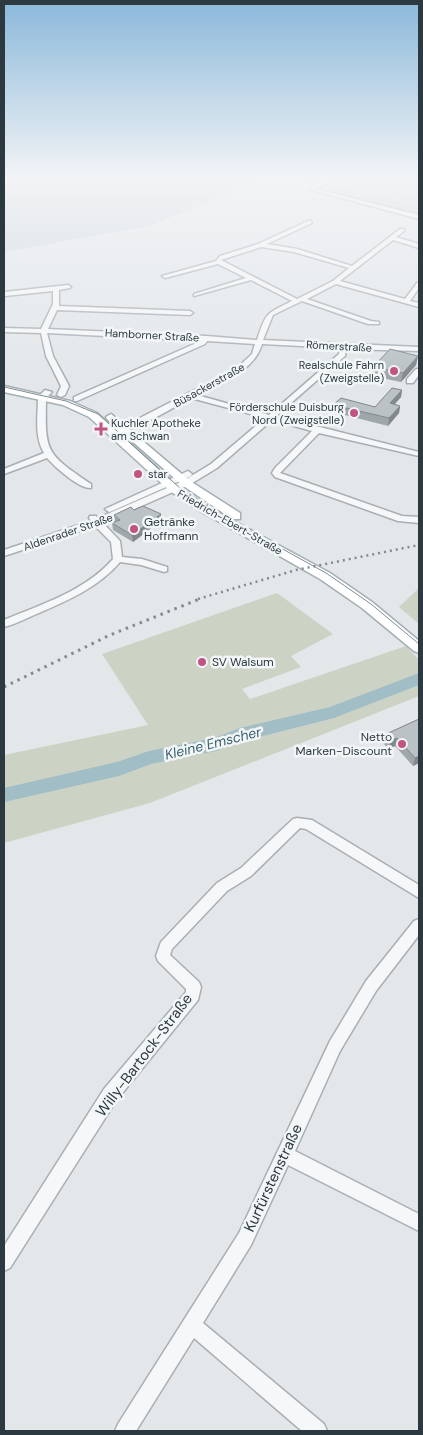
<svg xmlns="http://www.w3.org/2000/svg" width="423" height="1435" viewBox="0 0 423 1435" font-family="'DM Sans',sans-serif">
	<rect width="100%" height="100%" fill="#e3e7ea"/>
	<!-- built -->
	<path fill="#d1d7db" d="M4,177H419V206L326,184L259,181L149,226L4,252Z"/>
	<!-- green -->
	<g fill="#ccd3c5">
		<path d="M326,184L419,206V215L316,188Z"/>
		<path d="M419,588V624L399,607Z"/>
		<path d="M277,593L333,634L291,656L301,667L242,689L250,699L406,646L419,660V696L150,803L4,843V755L148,725L102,654Z"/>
	</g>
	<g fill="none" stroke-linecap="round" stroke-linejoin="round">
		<!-- river -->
		<path fill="#a1bdc6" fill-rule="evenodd" d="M419,673V685L334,718L243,741L216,751L151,764L119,776L4,802V788L117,762L149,751L214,738L240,728L330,707Z"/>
		<defs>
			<g id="minor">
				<path d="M330,177H335L316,189L419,215V219L308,189Z"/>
				<path d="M310,220L312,223L267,244L297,249L352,266L400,229H404V231L396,237L419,244V248L393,240L340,281L405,299L417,283L419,282V288L410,301L419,303V307L336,284L307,299L371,321L379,322V324H368L302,301L273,315L263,340L419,347V351L346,349L345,356L276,416L419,452V456L319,433L280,473L402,516L419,517V523L398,521L275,477L272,473L275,468L312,431L272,420L217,468L189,485L103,523L120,541L122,557L142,559L167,567V571L164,572L141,565L120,562C97,589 64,602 32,616C23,620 13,625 4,627V620C42,604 85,591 113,559L111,542L95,526L4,556V550L91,521L89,518L90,516H96L98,518L183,481L211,464L265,418L191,398C174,407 127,436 109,434V430L134,421L237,368L252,354L255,344L207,341L205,344L77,401H74V397L201,341L47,333L53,356L69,386L65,395L61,397L57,395L61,386L46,356L41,333L4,332V328L41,329L53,304V291L5,296L4,292L68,285L71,287L70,288L59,290V306L190,311L193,313L190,315L57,310L48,329L206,336L257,340C266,312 266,314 292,301L251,280L194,296V294L246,278L218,264L165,278L162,276L216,261L220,256L258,244ZM261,247L294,252L349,268L333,281L297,299L221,260ZM262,344L340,348L339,354L269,415L197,395C221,382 253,373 262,344Z"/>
				<path d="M416,369H419V375L413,383H407V379Z"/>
				<path d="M45,390L52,392L46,398C45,452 45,453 91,484V488C79,489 55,467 47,458L4,474V469L44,453C34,436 38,416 38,397Z"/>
				<path d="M188,471L192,474L191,476L112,511L109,512L105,509Z"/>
				<path d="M297,818L312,820L419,885V898L306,829L300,828L251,876L227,891L172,949L170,955L199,982L201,987L198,1000L116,1101L10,1268L4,1271V1246L104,1089L186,992V989L158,961L156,956L161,942L217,883L241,868L293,819Z"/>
				<path d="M419,919V935L376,991L340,1051L295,1151L419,1214V1231L288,1165L251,1245L203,1323L324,1424L327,1431H302L194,1338L136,1431H115L118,1424L239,1233L330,1041L366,981L414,921Z"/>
			</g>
			<g id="major">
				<path d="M4,386L70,401L97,413L178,487L208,507L330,573L372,602L419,641V653L414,651L362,608L320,579L200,511L170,491L89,417L63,405L4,392Z"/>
				<path d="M111,414L190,481L240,513V519H232L182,485L107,419L106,417Z"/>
			</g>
		</defs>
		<!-- minor casing -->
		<use href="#minor" stroke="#a8afb4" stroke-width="3"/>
		<!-- major casing -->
		<use href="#major" stroke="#a3afb4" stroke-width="3"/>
		<!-- minor -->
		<use href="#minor" fill="#f5f7f8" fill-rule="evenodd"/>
		<!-- major -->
		<use href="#major" fill="#fff" fill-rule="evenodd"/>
		<!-- tram -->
		<path stroke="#7e8b92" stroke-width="1" d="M4,387L66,401L98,414L192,499L326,573L371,604L419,644"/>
		<!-- rail-far1 -->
		<path stroke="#7e8b92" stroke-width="2.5" stroke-dasharray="2 4" stroke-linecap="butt" d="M198,599L296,570L419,545"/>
		<!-- rail -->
		<path stroke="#7e8b92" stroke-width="3" stroke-dasharray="2.5 5" stroke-linecap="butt" d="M4,687L110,635L202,598"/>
	</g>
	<!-- wall -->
	<g fill="#a0a7aa">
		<path d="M418,356L416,365L401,382L372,376L373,367Z"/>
		<path d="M402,390L401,397L395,404L400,406L399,413L388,426L333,412V405L375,407Z"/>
		<path d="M134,510L161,521L133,542L113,530L112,523L114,522V515Z"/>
		<path d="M419,719V763L413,766L395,746L389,749L382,742L384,735Z"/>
	</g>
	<!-- shaded-wall -->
	<g fill="#82888b">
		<path d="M418,356L416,365L401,382L403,373Z"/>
		<path d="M402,390L401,397L389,410L390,403Z"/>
		<path d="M400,406L399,413L388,426L389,418Z"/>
		<path d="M161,514V521L133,542L132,535Z"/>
		<path d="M397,738L395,746L389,749L390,741Z"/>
		<path d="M419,756V763L413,766L415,758Z"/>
	</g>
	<!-- building -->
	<g fill="#bac2c6" stroke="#82888b">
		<path d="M390,349L418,356L403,373L373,367Z"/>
		<path d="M392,388L402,390L390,403L400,406L389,418L333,405L341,398L375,407Z"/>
		<path d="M143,506L161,514L132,535L112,523L120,520L114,515L131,507L134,510Z"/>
		<path d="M419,719V756L415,758L397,738L390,741L384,735Z"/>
	</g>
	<!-- sky -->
	<linearGradient id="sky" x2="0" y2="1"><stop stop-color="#8bb8da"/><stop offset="0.47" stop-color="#f2f4f6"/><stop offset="1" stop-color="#f2f4f6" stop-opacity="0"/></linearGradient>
	<rect width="423" height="377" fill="url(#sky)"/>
	<!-- markers -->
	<g fill="#c25483" stroke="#f2f6f7" stroke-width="2">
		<circle cx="394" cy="371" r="5"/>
		<circle cx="354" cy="413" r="5"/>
		<path d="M98.5 421.5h5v5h5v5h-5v5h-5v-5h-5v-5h5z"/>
		<circle cx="138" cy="474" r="5"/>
		<circle cx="134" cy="529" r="5"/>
		<circle cx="202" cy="662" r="5"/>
		<circle cx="402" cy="744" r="5"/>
	</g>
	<g text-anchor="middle" stroke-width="5" stroke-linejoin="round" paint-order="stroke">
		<!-- far-street labels -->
		<g font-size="11" fill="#2c3940" stroke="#f2f6f7">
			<text transform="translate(152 335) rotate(3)" y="4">Hamborner Straße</text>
			<text transform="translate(339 346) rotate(3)" y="4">Römerstraße</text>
			<text transform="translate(209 385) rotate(-29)" y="4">Büsackerstraße</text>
			<text transform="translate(230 522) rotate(30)" y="4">Friedrich-Ebert-Straße</text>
			<text transform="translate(68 532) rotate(-19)" y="4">Aldenrader Straße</text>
		</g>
		<!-- far-poi labels -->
		<g font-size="11" fill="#2c3940" stroke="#f2f6f7" text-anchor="end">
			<text x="384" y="369">Realschule Fahrn<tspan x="384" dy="13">(Zweigstelle)</tspan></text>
			<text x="344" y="411">Förderschule Duisburg<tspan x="344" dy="13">Nord (Zweigstelle)</tspan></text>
			<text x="111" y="427" text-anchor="start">Kuchler Apotheke<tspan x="111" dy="13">am Schwan</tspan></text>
			<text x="148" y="478" text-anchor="start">star</text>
		</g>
		<!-- poi labels -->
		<g font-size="12" fill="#2c3940" stroke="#f2f6f7" text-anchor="start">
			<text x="144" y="526">Getränke<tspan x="144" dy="14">Hoffmann</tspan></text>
			<text x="212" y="666">SV Walsum</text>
			<text x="392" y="741" text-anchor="end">Netto<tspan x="392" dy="14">Marken-Discount</tspan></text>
		</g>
		<!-- water labels -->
		<g font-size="14" font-style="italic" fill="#3a6170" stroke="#f2f6f7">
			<text transform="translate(213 743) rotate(-14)" y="5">Kleine Emscher</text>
		</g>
		<!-- near-street labels -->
		<g font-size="15" fill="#2c3940" stroke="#f2f6f7">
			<text transform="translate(144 1055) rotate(-53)" y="5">Willy-Bartock-Straße</text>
			<text transform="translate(273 1178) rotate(-65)" y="5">Kurfürstenstraße</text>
		</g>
	</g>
	<!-- border -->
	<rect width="423" height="1435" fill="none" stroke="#2c3940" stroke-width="10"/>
</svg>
